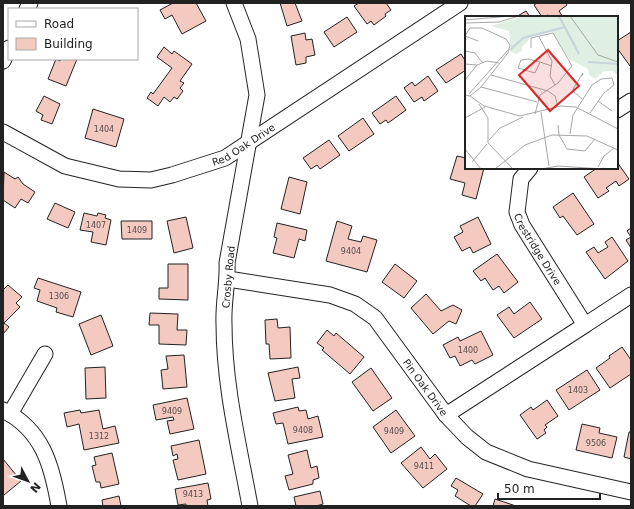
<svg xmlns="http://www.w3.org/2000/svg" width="634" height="509" viewBox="0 0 634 509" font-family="'DejaVu Sans',sans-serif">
	<rect width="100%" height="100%" fill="#fff"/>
	<!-- building -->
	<g fill="#f3c9c0" stroke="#222">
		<path d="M173,3H196L206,21L182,34L172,15L165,19L160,10Z"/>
		<path d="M280,3H295L302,21L287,26Z"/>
		<path d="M359,3H386L391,10L385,14L386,16L374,25L371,21L367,24L354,6Z"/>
		<path d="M537,3H566L567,5L559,11L563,17H550L548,15L542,17L534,5Z"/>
		<path d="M526,11L530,17H516Z"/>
		<path d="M347,17L357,32L334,47L324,32Z"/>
		<path d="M631,32V65L630,66L617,48V41Z"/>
		<path d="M305,33L306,40L312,39L315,55L306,57V63L296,65L291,36Z"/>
		<path d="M164,47L172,54L174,51L192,64L180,81L184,83L180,88L183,91L177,99L174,97L170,102L164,97L158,106L147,98L151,92L153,94L172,68L157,57Z"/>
		<path d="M461,54L466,62V70L446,83L436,70Z"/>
		<path d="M56,59L60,61L61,59H77L66,86L48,79Z"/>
		<path d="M428,76L438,91L424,101L422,97L414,102L404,88L412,82L415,86Z"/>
		<path d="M44,96L60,104L52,124L41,120L43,115L36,111Z"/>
		<path d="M396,96L406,110L388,123L386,120L380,124L372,113Z"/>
		<path d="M93,109L124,119L116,147L85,138Z"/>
		<path d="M363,118L374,134L349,151L338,136Z"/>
		<path d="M329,140L340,155L320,169L317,165L311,169L303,158Z"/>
		<path d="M457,156L466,158V168H484L476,199L462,195L465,183L450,179Z"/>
		<path d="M617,162L629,179L619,186L616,181L606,188L609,191L598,198L584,177L597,168H617Z"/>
		<path d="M4,172L15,179L18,177L23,184L35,192L28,203L21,199L15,208L3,200Z"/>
		<path d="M289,177L307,182L300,214L281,209Z"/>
		<path d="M573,193L594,224L577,235L563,216L560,218L553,207Z"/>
		<path d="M55,203L75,212L68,228L47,219Z"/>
		<path d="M84,213L97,216L98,213L106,215L105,218L111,220L106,245L91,242L93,232L80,230Z"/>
		<path d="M186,217L193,248L174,253L167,221Z"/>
		<path d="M478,217L491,244L473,253L470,247L462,251L454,237L463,232L460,226Z"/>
		<path d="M121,221H152V239H122Z"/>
		<path d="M337,221L352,226L348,239L361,242L363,236L377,240L367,272L326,261Z"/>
		<path d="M277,223L307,230L305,241L299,239L294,258L273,253L277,238L274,237Z"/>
		<path d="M631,228V248L626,240L631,237L627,231Z"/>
		<path d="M612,237L628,261L605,279L586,252L594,247L598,253L608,247L605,242Z"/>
		<path d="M497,254L518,282L504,293L499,286L493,290L485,278L481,281L473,271Z"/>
		<path d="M168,264H188V300L159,299V288H168Z"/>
		<path d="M395,264L417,281L404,298L382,282Z"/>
		<path d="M38,278L81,292L73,317L56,312L57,308L37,301L40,290L34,288Z"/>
		<path d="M8,285L22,297L16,303L20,307L4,323L9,327L3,334V290Z"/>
		<path d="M426,294L441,311L453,305L462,310L456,324L449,321L433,334L411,308Z"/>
		<path d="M530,302L542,319L514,338L497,315L509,307L514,314Z"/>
		<path d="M150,313L178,314L177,330H187L186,345L159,344V325H149Z"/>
		<path d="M101,315L113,346L91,355L79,324Z"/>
		<path d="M277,319L278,328L290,327L291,358L270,359L269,344H266L265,320Z"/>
		<path d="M327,330L334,336L336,333L364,357L350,374L322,350L324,348L317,343Z"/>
		<path d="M481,331L493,355L475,364L472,360L460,366L455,356L450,358L443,345L458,337L460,341Z"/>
		<path d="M622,347L631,360V374L610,388L596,368L610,358L609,356Z"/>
		<path d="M184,355L187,387L163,389L161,370L168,369L166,356Z"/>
		<path d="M105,367L106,398L86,399L85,368Z"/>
		<path d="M298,367L300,378L292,379L295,398L275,401L268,373Z"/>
		<path d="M371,368L392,398L373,411L352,382Z"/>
		<path d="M587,370L600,390L569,410L556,390Z"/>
		<path d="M187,398L194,429L170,434L167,421L174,420L173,417L156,420L153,405Z"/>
		<path d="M547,400L558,416L545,425L547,427L544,430L546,433L537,439L520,415L531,407L533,410Z"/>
		<path d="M298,407L299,411L306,410L308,419L318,416L323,437L288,444L283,423L276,424L273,413Z"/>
		<path d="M80,410L81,413L99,410L103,429L115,426L119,443L84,450L79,424L67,427L64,413Z"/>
		<path d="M396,410L415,436L391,453L373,427Z"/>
		<path d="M582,424L600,428L599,433L617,437L612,458L576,450Z"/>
		<path d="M629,432H631V459L624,457Z"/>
		<path d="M199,440L206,474L178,480L173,460L178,459L177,454L173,456L171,446Z"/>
		<path d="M421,447L430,459L435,454L447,469L423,488L401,463Z"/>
		<path d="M307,450L311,468L317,466L319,478L313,480V484L289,490L285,476L293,474L288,455Z"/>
		<path d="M112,453L119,484L101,488L100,482H96L92,466L96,465L94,457Z"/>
		<path d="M3,459L21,481L4,495L3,494Z"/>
		<path d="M456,478L483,494L475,506H471L455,496L458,490L451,486Z"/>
		<path d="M208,483L211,499L207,500L208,506H186V504L178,505L175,489Z"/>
		<path d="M320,491L323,504L316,506H296L294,497Z"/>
		<path d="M119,496L121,506H103L102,500Z"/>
		<path d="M495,499L516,506H493Z"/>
	</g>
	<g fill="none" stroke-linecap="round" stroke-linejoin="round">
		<defs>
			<g id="minor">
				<path d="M234,3L248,39L257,95L227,263C228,283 223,303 224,324C224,385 239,446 250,506"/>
				<path d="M27,9L30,3"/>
				<path d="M3,61L9,48"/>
				<path d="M617,110L631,101"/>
				<path id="s1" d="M3,132L65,166L119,179L151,180L172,175L225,158L460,3"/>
				<path id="s2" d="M530,168L521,179L517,212L522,225L585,325L631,295"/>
				<path id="s3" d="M228,279L330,295L355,304L375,318L446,415L467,437L486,452L528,469L631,492"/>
				<path d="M3,410C43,430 52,466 59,506"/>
				<path d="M10,414L45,354"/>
				<path d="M446,415L585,325"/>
			</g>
		</defs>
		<!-- minor casing -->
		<use href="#minor" stroke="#222" stroke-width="17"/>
		<!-- minor -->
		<use href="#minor" stroke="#fff" stroke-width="15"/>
	</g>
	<g text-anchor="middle" stroke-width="3" stroke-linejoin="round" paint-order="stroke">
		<!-- number labels -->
		<g font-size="8" fill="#564c4a">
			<text x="104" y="132">1404</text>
			<text x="96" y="228">1407</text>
			<text x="137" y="233">1409</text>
			<text x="351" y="254">9404</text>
			<text x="59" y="299">1306</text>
			<text x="468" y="353">1400</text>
			<text x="578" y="393">1403</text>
			<text x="172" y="414">9409</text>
			<text x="303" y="433">9408</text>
			<text x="394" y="434">9409</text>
			<text x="99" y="439">1312</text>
			<text x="596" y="446">9506</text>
			<text x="424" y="469">9411</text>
			<text x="193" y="497">9413</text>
		</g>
		<!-- street labels -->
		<g font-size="10" fill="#222" stroke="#fff">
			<text dy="4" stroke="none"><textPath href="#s1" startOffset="258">Red Oak Drive</textPath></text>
			<text dy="4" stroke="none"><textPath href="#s2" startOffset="90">Crestridge Drive</textPath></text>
			<text transform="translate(228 277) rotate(-85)" y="4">Crosby Road</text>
			<text dy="4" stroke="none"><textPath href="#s3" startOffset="240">Pin Oak Drive</textPath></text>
		</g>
	</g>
	<!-- overview -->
	<g transform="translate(465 16)">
		<rect width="153" height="153" fill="#fff"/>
		<path d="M59,0H153V59L148,55H139L130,63L124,59L123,53L104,43L87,16L66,21L57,31V35L51,38L46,36L44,15L26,10Z" fill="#e0efe3"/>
		<path fill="none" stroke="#c7d3dd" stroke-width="2" d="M94,0L114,38M45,34L58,22L100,11M123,46L153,48"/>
		<path fill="none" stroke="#a7a7a7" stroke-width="1" d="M105,0L133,39L153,46M0,4L46,0M0,7L34,6L54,0M74,21L87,45L85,60L90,69M66,32V22L88,17L107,50L93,67L75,79L70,98M0,35L10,37L17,46M63,43L75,46L70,57L53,52L56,44ZM75,46L87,50M0,48L12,49L22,45L34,47M26,59L83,75L90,80L93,91M117,60L118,57L108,73L109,76L117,83M0,64L12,49M16,71L72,86M4,78L43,34M0,79L5,80L16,71L43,37L45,29L41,23L17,12H5L0,20L13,25M5,80L19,90L55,100L96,90L111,91L153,113M133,85L147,95M14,88L23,102V127L48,153M76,96L84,150M0,102L20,91M93,109L94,119L102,133L120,135L130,123M105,118L108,99L127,69L136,63L147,62L149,69L139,77L125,97M24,124L35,112L58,101M0,133L16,153M7,146L22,128M133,151L139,140L149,132M30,153L60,129L87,119L122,120L153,134M76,153L93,150L138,153"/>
		<path fill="#d62828" fill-opacity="0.15" stroke="#d62828" stroke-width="2" d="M83,34L114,70L85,95L54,59Z"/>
		<rect width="153" height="153" fill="none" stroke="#222" stroke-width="2"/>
	</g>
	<!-- border -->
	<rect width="634" height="509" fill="none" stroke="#222222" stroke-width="8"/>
	<!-- legend -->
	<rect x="8" y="8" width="130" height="52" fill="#ffffff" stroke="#a7a7a7"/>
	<rect x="16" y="21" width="20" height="6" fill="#ffffff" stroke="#a7a7a7"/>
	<text x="44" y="28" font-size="12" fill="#222222">Road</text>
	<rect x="16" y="38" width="20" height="12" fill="#f3c9c0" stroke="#a7a7a7"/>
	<text x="44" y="48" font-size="12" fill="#222222">Building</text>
	<!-- north arrow -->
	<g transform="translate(28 481) rotate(131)" stroke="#ffffff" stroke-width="3" paint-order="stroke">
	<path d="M0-3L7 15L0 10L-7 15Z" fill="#222222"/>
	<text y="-6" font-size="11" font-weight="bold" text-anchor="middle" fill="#222222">N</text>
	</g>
	<!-- scale -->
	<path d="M498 493v6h102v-6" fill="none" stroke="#222222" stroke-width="2"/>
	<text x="504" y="493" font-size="12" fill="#222222" stroke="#ffffff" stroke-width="3" paint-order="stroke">50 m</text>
</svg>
